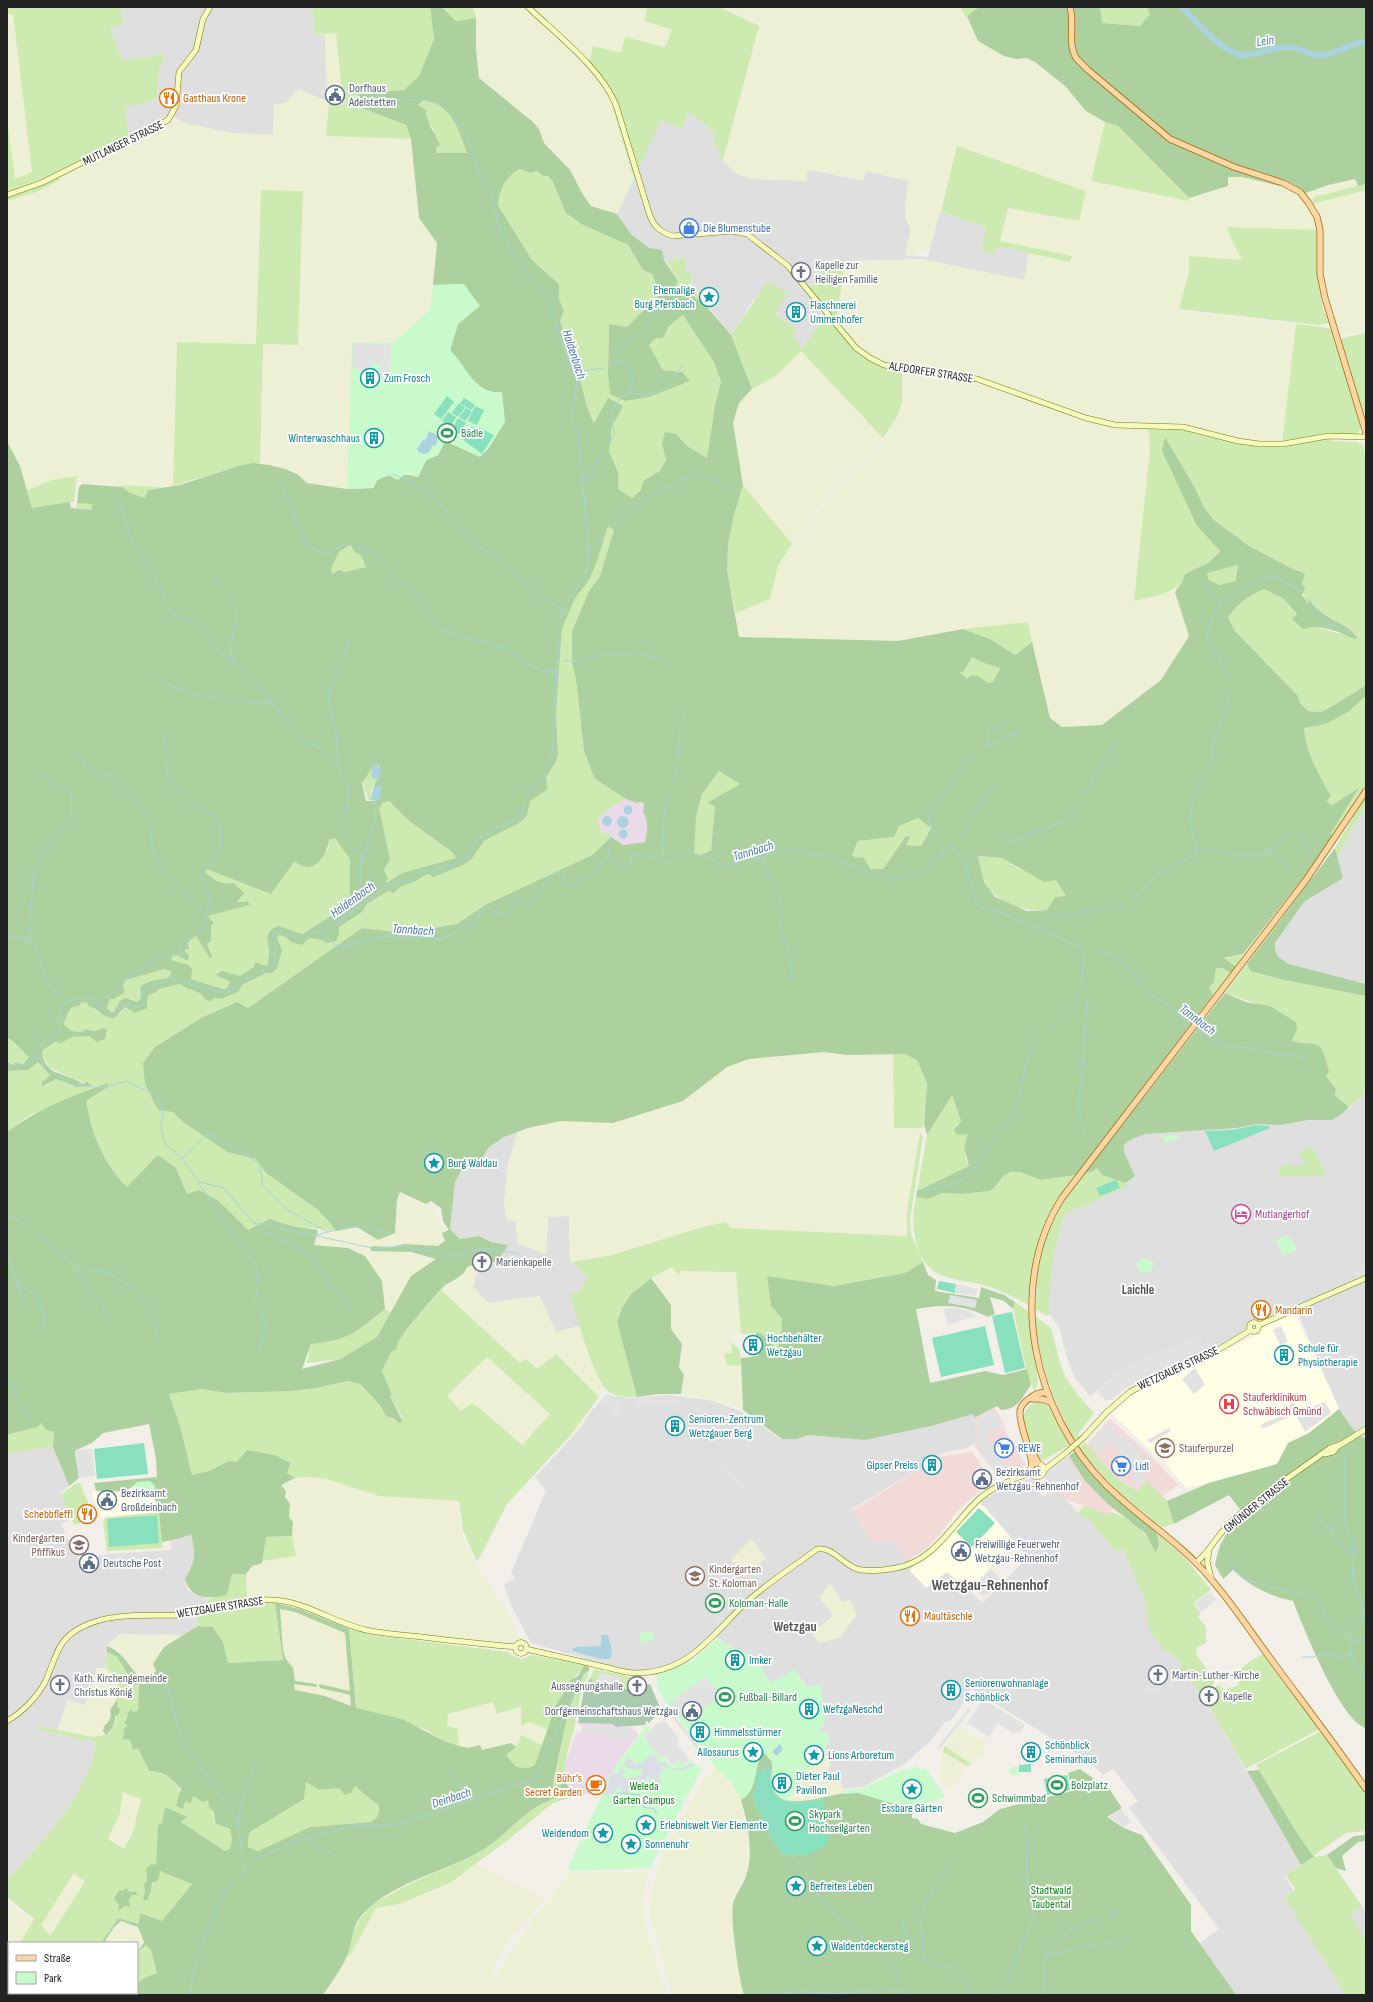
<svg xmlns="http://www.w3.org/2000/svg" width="1373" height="2002" viewBox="0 0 1373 2002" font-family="'Sofia Sans Condensed',sans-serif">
	<rect width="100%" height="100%" fill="#f2efe9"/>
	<!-- residential -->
	<g fill="#e0dfdf" fill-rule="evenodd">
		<path d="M121,7H312L315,35H325L327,90L345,91L346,106L329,102L298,89L286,103L274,105L273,135L233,133L211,129L188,124L169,115L129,136L125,107L139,105L157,98L159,68L164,58L162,53L149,57L122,60L110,28L123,24Z"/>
		<path d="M688,112L715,132L713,142L723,160L732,170L742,176L806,180L807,169L863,181L866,171L909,181L905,205L906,220L911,228L906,255L928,257L940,211L986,228L981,250L997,246L1029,253L1024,280L921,259L850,261L823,266L816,280L806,292L824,317L803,348L793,337L796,328L775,315L786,293L754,299L731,335L691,285L692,273L686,272L685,258L664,260L631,234L617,214L661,120Z"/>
		<path d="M1366,806V984L1289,964L1278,958L1274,950L1275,943L1304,902L1343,878L1337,856Z"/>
		<path d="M1366,1093V1440L1353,1429L1339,1409L1295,1306L1260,1320L1220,1347L1205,1352L1199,1334L1120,1371L1090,1396L1075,1378L1068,1361L1059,1327L1050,1314V1269L1057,1240L1066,1213L1126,1187L1125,1185L1135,1176L1124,1152V1145L1130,1140L1145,1134L1237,1128L1256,1124L1281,1125L1308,1120H1332L1342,1114ZM1256,1125L1268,1126L1214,1151L1232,1130Z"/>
		<path d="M518,1132L508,1164L504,1203L516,1221L517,1243L546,1254L548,1217L569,1216L570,1261L588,1277L579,1292L570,1294L580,1326L556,1332L539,1296L488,1303L473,1287L479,1265L498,1261L507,1245L491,1242L479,1236L460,1239L450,1229L455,1182L463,1167L479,1164L489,1147L504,1137Z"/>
		<path d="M606,1395L628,1398L669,1395L713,1401L743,1412L780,1439H797L809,1435L865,1440L931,1426L973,1414L978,1443L967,1448L951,1451L927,1458V1469L915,1471L852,1509L871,1542H892L913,1566L910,1571L947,1572L983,1603L1028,1557L980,1502L989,1496L1031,1478L1036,1482L1042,1497L1058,1491L1085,1520L1088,1517L1116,1552L1123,1548L1146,1603L1148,1624L1152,1635L1182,1664L1179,1671L1192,1682L1207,1703L1301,1865L1285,1876L1293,1890L1284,1897L1346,1995H1236L1199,1944L1219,1929L1129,1808L1138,1801L1113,1769L1103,1775L1091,1763L971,1688L959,1710L949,1722L946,1721L932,1739L906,1763L863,1787L843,1789L838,1777L824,1783L820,1782L831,1765L824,1749L830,1740L829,1736L818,1729L819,1726L822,1728L821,1686L807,1687L795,1670L770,1683L759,1663L741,1650L737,1651L712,1634L697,1649L672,1664L647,1670H631L611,1666L531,1643L511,1605L504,1585L515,1578L511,1573L546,1491L535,1477L578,1431L592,1410ZM833,1616L820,1643L816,1626L821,1627ZM609,1643L612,1651L600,1659L572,1651L574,1648L601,1646Z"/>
		<path d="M53,1447L69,1486L60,1493L72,1519L61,1524L78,1560L109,1554L172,1550L170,1541L191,1534L196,1553L194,1565L185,1579L188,1590L194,1594L208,1598L211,1615L198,1617V1626L184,1635L108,1644L106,1668H96L95,1676L85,1705L67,1700L58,1730L38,1726L37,1729L40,1730L83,1740L90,1739L96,1743L93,1760L82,1787L59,1822L7,1880V1515L9,1514L7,1511V1453Z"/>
		<path d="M1362,1906L1366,1911V1940L1349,1916Z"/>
	</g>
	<!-- commercial -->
	<g fill="#f2dad9">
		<path d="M994,1407L1005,1425L1003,1427L1026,1465L1003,1478L999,1477L974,1446L978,1443L974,1418Z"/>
		<path d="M1110,1419L1153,1458L1178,1485L1162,1497L1147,1482L1137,1491L1116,1478L1087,1444Z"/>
		<path d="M972,1452L992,1481L960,1508L940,1534L926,1549L908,1560L892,1542H871L853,1510L916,1471L926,1469L927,1458Z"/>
		<path d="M1069,1456L1085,1481L1114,1508L1107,1515L1063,1498L1058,1491L1047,1495L1044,1485L1045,1476L1049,1469Z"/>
	</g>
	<!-- industrial -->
	<g fill="#ebdbe8" fill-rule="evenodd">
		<path d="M626,799L636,803L641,802L645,804L647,832L645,842L623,845L611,837L609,833L602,834L597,820L611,807Z"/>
		<path d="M578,1723L613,1724L616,1727H632L639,1734L617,1764L604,1791L573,1797L566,1785L565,1772L566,1762L576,1732L582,1731V1727ZM623,1727L630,1737L625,1741L609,1740L604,1732L583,1733V1728H617Z"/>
	</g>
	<!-- education -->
	<g fill="#ffffe5">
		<path d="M1295,1313L1339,1409L1309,1433L1288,1443L1278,1464L1187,1488L1175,1476L1164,1460L1157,1457L1113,1415L1112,1412L1126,1399L1141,1388L1176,1376L1254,1336L1260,1332L1261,1328Z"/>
		<path d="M150,1481L159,1512L101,1517L92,1493L96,1491H127L137,1482Z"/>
		<path d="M980,1502L1014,1541L969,1590L947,1572L926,1588L910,1571L913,1566L932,1553Z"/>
	</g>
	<!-- farmland -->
	<g fill="#eef0d5" fill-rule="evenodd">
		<path d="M473,7H526L602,82L615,106L613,108L634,179L617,214L591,206L582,193L570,170L544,143L539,129L533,122L479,78L476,49V18Z"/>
		<path d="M531,7H647L645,21L672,30L665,47L626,37L621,53L589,63Z"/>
		<path d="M719,7H960L967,16L978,41L1004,56L1016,59L1027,58L1035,62L1065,86L1086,111L1105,122L1091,181L1189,201V198L1228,186V177H1242L1280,186L1281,183L1296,192L1303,199L1313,214L1318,230L1228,227L1231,239L1241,261L1189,256V271L1178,311L1296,324L1282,443L1260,444L1205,431L1148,427L1150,449L1134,601L1164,594L1178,585L1175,592L1189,636L1161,680L1102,725L1062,727L1050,718L1027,622L947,631L898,641L739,638L732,591L743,485L733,423L739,403L752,389L765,383L801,351L824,317L844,341L870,358L836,325L845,262L921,259L1024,280L1029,253L1070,262L1000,242L1008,208L1079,221L957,147L929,252L917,249L915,256L905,255L911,228L906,220L905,205L909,181L866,171L863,181L808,169L806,181L751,179L732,170L723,160L759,26ZM895,420L885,440L875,452L845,479L785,553L790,543L841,479L871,453Z"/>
		<path d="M7,14H13L32,172L15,180L7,119Z"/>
		<path d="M336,33L342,91L327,90L325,35Z"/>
		<path d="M298,89L329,102L326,136L411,139L419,218L437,243L430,310L393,343H352L347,489L307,483L297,474L260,464L263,344L298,345L261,190L256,344L177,342L173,486L84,483L77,481V477L52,480L27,490L20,466L7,441V201L36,192L60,180L59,176L177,120L188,124L233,133L273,135L274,104L286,103Z"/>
		<path d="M1355,179L1358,186L1317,196L1310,201L1303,194L1328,185Z"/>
		<path d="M1366,190V331L1341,336L1325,285L1318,215L1312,204Z"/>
		<path d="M824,1052L847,1055L893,1054L894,1128L923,1127L911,1188L907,1212V1236L731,1228L728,1221L697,1228L610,1255L570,1261L569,1216L548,1217L546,1255L517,1243L516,1221L506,1220L504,1203L508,1164L518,1132L561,1121L613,1123L683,1101L727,1067L749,1059Z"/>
		<path d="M400,1192L433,1209L446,1231L443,1233L445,1241L438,1246H374L436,1259L411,1276L391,1312L385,1309L382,1281L314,1245L318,1230L337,1231L357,1227L378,1240L395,1233L397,1200Z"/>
		<path d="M478,1263L473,1287L488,1303L539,1296L556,1332L578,1326L602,1388L599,1397L556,1354L537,1369L520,1363L441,1290L445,1285L456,1279L467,1267Z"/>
		<path d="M672,1267L679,1275L680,1271H736L741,1334L731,1335L732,1353L724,1354L727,1366L742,1365L743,1410L725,1402L681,1394L684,1376L679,1367L682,1344L671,1329V1305L651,1278Z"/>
		<path d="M487,1357L550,1414L522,1445L477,1406L472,1403L461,1411L447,1396Z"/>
		<path d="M309,1477L327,1479L379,1496L455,1501L462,1532L473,1560L505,1608L519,1634L518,1638L512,1643L496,1644L372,1630L360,1628L302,1604L247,1599L246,1574L252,1566L261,1563L262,1561L296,1556L292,1536L293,1522L289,1517L290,1504L285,1496L286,1491L281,1485L295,1478Z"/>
		<path d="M751,1539L766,1558L745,1576L731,1560Z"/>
		<path d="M830,1584L843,1602L850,1600L857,1615L839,1638L819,1643L810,1631L816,1626H821L833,1616L819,1597Z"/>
		<path d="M280,1609L295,1612L345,1632L350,1692L319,1685L320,1688L350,1695L351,1706L325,1696L295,1691L294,1684L316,1687V1684L295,1681L293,1668L286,1659L283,1650Z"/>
		<path d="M120,1634L176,1635H184L164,1647L156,1670L148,1680L144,1681L137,1676L128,1661L117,1650L107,1646L108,1644Z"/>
		<path d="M96,1668H106L117,1677L116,1701L113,1704L108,1722L103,1731L106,1735L92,1737L58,1730L67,1700L85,1705L95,1676Z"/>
		<path d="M493,1702L521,1706L529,1722L549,1730L543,1746L522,1735L516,1747L511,1743L481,1750L480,1745L468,1748L459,1746L457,1728L447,1726L448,1714Z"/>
		<path d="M960,1727L983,1741L984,1754L971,1764L945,1746Z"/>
		<path d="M824,1749L831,1765L820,1782L824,1783L838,1777L843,1789L842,1793L796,1803L787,1801Z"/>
		<path d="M942,1751L967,1766L952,1791L940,1780Z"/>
		<path d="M716,1768L730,1781L741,1800L749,1839L748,1870L733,1902L732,1916L744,1995H672L651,1921L650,1904L653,1887L664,1850L706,1776Z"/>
		<path d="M123,1792L141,1799L133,1832L124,1849L108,1839L120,1813Z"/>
		<path d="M475,1864L545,1899L512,1935L491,1972L497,1975L514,1946L569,1873L648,1872L643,1897V1915L665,1995H323L347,1956L351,1954L376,1908L399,1904L427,1894L450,1883Z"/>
		<path d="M74,1873L86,1881L51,1936L40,1925Z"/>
		<path d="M13,1904L33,1920L20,1943H9V1963L7,1966V1914Z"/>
		<path d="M121,1921L138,1927L145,1942L137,1951V1943H109L105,1941L114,1927Z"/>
	</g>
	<!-- grass -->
	<g fill="#cdebb0" fill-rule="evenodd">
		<path d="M7,7H121L123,24L110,28L122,60L149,57L162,53L164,58L159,68L157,98L139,105L125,107L129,136L46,177L7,192V119L15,179L32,172L13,14H7Z"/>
		<path d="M312,7H430L434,39L419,76L404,90L360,93L363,108L406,125L411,139L326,136L329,102L346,106L345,91H342L336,33L315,35Z"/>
		<path d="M442,7H473L476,18L456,21Z"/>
		<path d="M647,7H719L759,26L723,160L713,142L715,132L688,112L681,129L661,120L638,170L613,94L605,81L589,63L593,46L621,53L625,37L665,47L672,30L645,21Z"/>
		<path d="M960,7H979L966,17Z"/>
		<path d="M1100,7H1147L1150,14L1141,26L1102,23Z"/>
		<path d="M423,100C428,101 434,102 438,105C455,114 461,137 468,153H437L433,128L429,125V121L418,104Z"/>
		<path d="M615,106L635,175L634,179L613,108Z"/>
		<path d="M1105,122L1118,126L1189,198V201L1091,181Z"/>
		<path d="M957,146L1086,191L1079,221L1008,208L1000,241L1072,256L1070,262L997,246L995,255L981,250L986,228L941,211Z"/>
		<path d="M519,169L531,173L537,171L543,175L548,176L553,182L566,213L581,224L628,245L643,270L652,274L660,294L627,327L609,324L608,375L610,394L682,372L663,370L649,345L656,338H663L669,326L683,315L714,362L721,382L715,405L707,458L687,446L676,434L665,454L666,460L660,472L644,480L640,491L632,498L618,489V472L609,451L611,440V428L595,423L587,407L581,382L560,321L564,311L559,299V284L532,260L498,205C500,189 505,178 519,169Z"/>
		<path d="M59,176L60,180L36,192L7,201V197L30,190Z"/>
		<path d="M1366,184V190L1312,204L1313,198L1317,196Z"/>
		<path d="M261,190L303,191L298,345L263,344L260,464L238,466L173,486L177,342L256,344Z"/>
		<path d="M1227,227L1318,230L1319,281L1323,310L1328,318L1329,323L1319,325L1179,309L1189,271V256L1242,260L1231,239Z"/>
		<path d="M685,258L686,272L692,273L691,285L702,301C692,301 683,294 676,287L678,281L666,260Z"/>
		<path d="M845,262L836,325L808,290L816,280L822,266Z"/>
		<path d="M768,281L787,293L775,315L796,328L793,337L803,348L824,317L856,348L870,358L904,369L902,372V403L898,415L883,438L801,351L776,376L752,389L731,335Z"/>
		<path d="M1296,324L1328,328L1333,331L1361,427L1358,434L1282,443Z"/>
		<path d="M1366,333V425L1341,341L1343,338Z"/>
		<path d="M1148,426L1151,429L1188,430L1252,445L1330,438L1331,441L1357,442L1363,445L1366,455V685L1336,704L1321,712L1308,711L1300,703L1298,696L1235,631L1228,618C1236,604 1249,596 1264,589L1284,599L1297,614L1293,619L1303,629C1322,623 1338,638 1356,635C1341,619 1324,621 1310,601L1308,603C1301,594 1301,586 1305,575L1300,570L1293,569L1249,546L1214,520L1205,509L1195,488L1165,437L1197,526L1220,550L1208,563L1185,574L1182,583L1175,592L1178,586L1164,594L1134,601L1150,449Z"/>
		<path d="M77,476L74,502L32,508L27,490L52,480Z"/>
		<path d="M119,485L163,487L149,490L145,498L130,493Z"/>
		<path d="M743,485L792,544L778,566L770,599L736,613C733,599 729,585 727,570C724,542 735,512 743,485Z"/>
		<path d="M77,503L93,504V510L76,508Z"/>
		<path d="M608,525L614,530L600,576L589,591L572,631V663L576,680L580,719L595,779L626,799L611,807L597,820L602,834L609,833L611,837L592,855L485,905L457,924L403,933L362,928L248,1008L237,1002L201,1018L155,1047L173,1112L183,1122L227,1152L256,1159L266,1173L318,1210L337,1231L292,1226L270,1219L248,1231L219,1201L199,1190L187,1194L176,1168L127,1187C102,1162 92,1135 86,1101L105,1089L30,1115L7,1132V1071L28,1070L38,1062L50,1075L44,1081L43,1080L44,1087L56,1079L76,1087L91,1086L48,1067L47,1063L42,1056L43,1050C55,1041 69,1037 84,1035C88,1035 89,1037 93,1038C97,1039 104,1036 108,1034L107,1031L104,1028L94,1031L85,1029L82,1032L72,1031L63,1024C69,1017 66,1007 79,1006L81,1003L87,1002L99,1013L120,1014L124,1007L135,1013L148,1002V995L155,993L159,989L180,984L185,988L195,989L201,994L222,999L229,996L242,985L266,973H272C280,958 283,954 277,938L278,935L286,937L291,942L302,944L309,938L322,940L328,943L339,934L338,927L362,912L367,904L388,891L394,893C400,886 403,885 411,883C416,882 422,876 429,874L433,877L471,860L484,841L519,823L527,816L530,801L548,789L546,778L558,757L556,712L562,629L574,600L589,580L596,564Z"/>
		<path d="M350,545L355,552L361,555L367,567L332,574L331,568L340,551Z"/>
		<path d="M1238,565L1234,581L1220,585L1209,580L1207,573Z"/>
		<path d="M1028,622L1032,642L1015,655L990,639L963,629Z"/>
		<path d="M972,657L984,663L1000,667L993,682L988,683L977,676L971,675L967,679L960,673L964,671Z"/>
		<path d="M1366,696V787L1333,840L1331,833L1358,789L1331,807L1327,801L1331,796C1319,775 1306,752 1304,728C1332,723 1345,715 1366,696Z"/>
		<path d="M371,770V776L380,779C372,783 371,792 370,800L368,801L363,781Z"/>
		<path d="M719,771L741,784L707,803L715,806L711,850L700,855L693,854L696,817L702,794Z"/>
		<path d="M1366,795V806L1337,856L1335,848Z"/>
		<path d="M389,801L409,821L452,852L456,858L402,873L385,883L384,870L390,859L379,807L382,803Z"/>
		<path d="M918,817L931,828L921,846L906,845V836L883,869H871L863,857L856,858L852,855L858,841L894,837L899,826Z"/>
		<path d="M335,837L350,859V904L302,934L279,926L267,936L269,954L267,966L254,967L240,977L223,979L230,982L227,988L223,989L191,979L189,965L171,960L174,954L181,957L185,952V949L190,946L188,942L196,936L210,949L207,944L211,926L214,923L207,916L250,905L248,902H237L243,894L234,884C221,885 214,879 204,872L208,869L219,873L288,870L294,862L305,867L328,850L329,840Z"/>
		<path d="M978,856L1002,858L1019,869L1056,879L1066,896L1055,897L1047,910C1023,911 998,905 985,883C981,876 980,864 978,856Z"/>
		<path d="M1243,954L1236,967L1224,959Z"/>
		<path d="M1247,964L1250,971L1284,980L1366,996V1093L1349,1107L1335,1094L1336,1089L1326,1076L1315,1044L1304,1045L1293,1041L1292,1037L1297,1030L1258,1004L1225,993Z"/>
		<path d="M1216,968H1222L1231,973L1213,995L1209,987L1214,982Z"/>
		<path d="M165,969L172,972L168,978L154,980L140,987L141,997L138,1002L131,999L120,1002L114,1012H110L107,1007L110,999L125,992L123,986L126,980Z"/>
		<path d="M7,1039L14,1042L30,1057L23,1065L16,1062L13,1065L7,1062Z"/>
		<path d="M893,1054H905L917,1060L927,1083L924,1121L923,1127L921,1128H894Z"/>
		<path d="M952,1094L961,1122L956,1125L968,1134L965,1158L969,1166L917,1191L927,1135Z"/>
		<path d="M920,1133L923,1136L910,1220L911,1234L923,1262L905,1273L834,1286L767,1276L771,1306L782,1319V1327L778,1351L761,1333L741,1334L736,1272L680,1271L679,1276L672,1267L651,1278L631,1294L622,1308L617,1323L637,1397C628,1397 617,1397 609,1392C594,1382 576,1314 570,1294L579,1292L588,1277L571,1262L612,1255L702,1227L726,1222L731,1228L907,1236V1212Z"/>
		<path d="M1311,1147L1313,1148L1326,1175L1283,1177L1280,1175L1277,1169L1291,1163L1293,1168L1304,1163L1299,1152Z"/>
		<path d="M1097,1168L1103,1175L1125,1182L1127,1187L1066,1213C1053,1246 1049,1278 1050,1314L1047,1316L1035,1309L1038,1267L1045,1238L1066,1196L1076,1182L1085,1173L1092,1172Z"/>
		<path d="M1011,1172H1020L1041,1180L1076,1175C1042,1222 1033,1247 1029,1305C1016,1299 1004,1292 990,1287C973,1281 955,1282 939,1274C913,1262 910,1221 916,1197L928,1199L942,1193L963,1194L989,1191L994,1188L1004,1175Z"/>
		<path d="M441,1290L520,1363L526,1359L537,1369L556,1354L599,1397L570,1436L507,1504L479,1559L476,1560L463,1530L459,1501L379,1496L327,1479L309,1477L295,1478L287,1473L291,1463L275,1455L247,1450L237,1463L229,1461L209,1471L192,1476L180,1426L169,1394L201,1389L227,1393L291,1391L317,1388L348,1381L360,1384L380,1405L386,1416L402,1422V1417L390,1396L392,1395L382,1371L392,1351H395C401,1329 426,1308 441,1290ZM487,1357L550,1414L522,1445L477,1406L472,1403L461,1411L447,1396Z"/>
		<path d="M1015,1302L1029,1312L1038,1381L1035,1393L1027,1372L1013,1309Z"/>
		<path d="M385,1309L391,1312L377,1337L340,1359L307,1363L311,1344C349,1341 357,1331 385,1309Z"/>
		<path d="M1035,1316L1051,1328L1060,1363L1066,1378L1078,1395L1094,1413L1078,1434L1080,1437L1075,1441C1053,1400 1039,1364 1035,1316Z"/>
		<path d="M731,1342L739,1349L742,1365L727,1366L724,1353H732Z"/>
		<path d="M1040,1401L1047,1402L1049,1405L1070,1445L1043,1460L1035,1456C1029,1436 1011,1409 1040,1401Z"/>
		<path d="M41,1423L46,1430L54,1432L53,1447L7,1453V1435L17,1433Z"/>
		<path d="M1085,1442L1116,1478L1137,1491L1147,1481L1167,1501L1174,1524L1162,1527L1118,1492L1079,1449Z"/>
		<path d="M80,1483L89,1505L82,1507L81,1512L78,1513L81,1523L74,1525L61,1495L75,1484Z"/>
		<path d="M1084,1506L1107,1515L1111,1512C1136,1521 1143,1530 1157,1553L1159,1545L1155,1531L1186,1559L1211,1590L1193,1603L1200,1613L1198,1617L1206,1627V1643L1196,1648L1197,1656C1205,1665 1207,1672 1215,1680L1213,1685L1205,1692V1700L1192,1682L1179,1671L1182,1664L1170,1652L1165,1651L1152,1635L1148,1624L1146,1603L1123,1549L1116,1552L1088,1518L1085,1520L1078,1513Z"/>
		<path d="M159,1512L163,1548L107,1551L103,1522L105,1518Z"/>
		<path d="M292,1536L296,1556L262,1561L266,1537Z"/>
		<path d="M232,1574H246L247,1599L209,1609L208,1598L211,1599Z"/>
		<path d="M265,1603H275L283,1660L228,1663L223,1642L213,1627L198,1626L197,1617L241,1606Z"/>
		<path d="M349,1629L372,1635L508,1652L513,1656L522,1659L532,1655L584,1665C580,1673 577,1674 572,1680C559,1692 555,1714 549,1730L529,1722L521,1726V1706L497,1714L493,1702L448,1714L447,1726L457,1728L459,1746L442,1740L427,1730L356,1708Z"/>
		<path d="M107,1652L117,1657L135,1686L139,1683L138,1710L134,1712L125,1719L128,1727L124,1728L123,1735L130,1740L133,1749L138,1748L149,1771C169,1772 179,1784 185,1802L192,1796L208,1800L216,1824L230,1829L232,1839L230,1850L225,1851L181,1822L186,1818L165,1807L156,1866L147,1873V1880L144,1884L145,1892L150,1896C149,1883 158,1880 160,1871L192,1884L162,1921L142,1913L138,1924L118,1918L103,1942L104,1943H20L34,1919L7,1897V1880C43,1839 87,1799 96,1743L90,1739L83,1740L40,1730L36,1727L37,1726L93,1737L109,1734L116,1721V1706L118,1702L116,1701L117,1677L106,1668ZM123,1792L141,1799L133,1832L124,1849L108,1839L120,1813ZM74,1873L85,1882L50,1936L41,1925ZM134,1891L125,1906L118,1907L119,1905Z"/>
		<path d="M1264,1653L1319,1729L1246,1769L1207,1703L1208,1693L1218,1685L1225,1690L1239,1685C1236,1665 1250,1662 1264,1653Z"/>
		<path d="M594,1669L636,1678L635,1682L627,1689L599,1684L597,1688L590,1678Z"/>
		<path d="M587,1672L589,1675C579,1692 578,1709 574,1729C569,1749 563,1762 565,1784L553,1787L569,1709L584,1674Z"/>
		<path d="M1321,1731L1366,1793V1831L1346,1833L1313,1856L1299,1836L1256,1765Z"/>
		<path d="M521,1735L543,1746L535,1765L528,1768L516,1767L506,1755L519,1743Z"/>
		<path d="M945,1746L971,1764L967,1766L942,1751Z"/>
		<path d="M306,1781L320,1790L355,1786L370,1799L379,1805C380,1814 378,1818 370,1822L310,1827L258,1851L248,1847V1838L250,1832L281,1812Z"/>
		<path d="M572,1794L573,1797L553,1803L508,1840L450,1883L399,1904L376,1908L351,1954L347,1956C352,1934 356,1921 372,1905C378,1900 386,1897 393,1893C421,1876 453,1868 481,1851C517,1829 525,1802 572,1794Z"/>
		<path d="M1327,1855L1362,1906L1350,1916L1366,1940V1995H1346L1284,1897L1295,1889L1286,1875L1314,1857Z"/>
		<path d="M146,1945L151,1950L157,1973L144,1978L137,1984V1953Z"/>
		<path d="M9,1963V1993H118L117,1995H7V1966Z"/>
	</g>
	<!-- forest -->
	<g fill="#add19e" fill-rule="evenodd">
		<path d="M430,7H442L456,21L476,18V49L479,78L533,122L539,129L544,143L570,170L582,193L591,206L617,214L631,234L649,248L662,250L664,260L678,281L676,287L690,298L693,296L699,301H702L731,335L752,389L739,403L733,423L743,485L734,515L728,544L727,570L739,637L898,641L963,629L990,639L1015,655L1032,642L1050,718L1062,727L1102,725L1161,680L1189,636L1175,592L1182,583L1185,574L1208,563L1220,551L1197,526L1162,451L1165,437L1195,488L1205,509L1214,520L1249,546L1293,569C1298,571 1302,570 1305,575L1302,584L1305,588L1302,595L1308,603L1310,600C1324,622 1344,619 1358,638C1351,640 1349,636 1343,634C1331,629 1316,625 1303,629L1292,619L1297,614L1284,599L1264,589C1249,596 1236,604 1228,618L1235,631L1298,696L1300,703L1308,711L1321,712L1336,704L1366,685V696L1348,712L1326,724L1304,728C1306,753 1319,775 1331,796L1327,801L1331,806L1359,788L1331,833L1333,840L1243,954L1224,958L1236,967L1231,973L1222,968H1216L1214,982L1209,987L1213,995L1076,1175L1041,1180L1020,1172H1011L1004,1175L994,1188L989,1191L963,1194L942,1193L928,1199L916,1197L917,1191L969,1166L964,1147L968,1134L957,1135L954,1130L961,1121L952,1095L927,1135L924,1125L927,1083L917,1060L905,1054L847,1055L824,1052L749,1059L727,1067L683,1101L613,1123L561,1121L528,1128L504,1137L489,1147L479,1164L463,1167L455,1182L450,1229L460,1239L479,1236L491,1242L508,1245L498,1261L479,1265L475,1264L467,1267L464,1273L456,1279L445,1285L426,1306L406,1330L398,1342L396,1350L392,1351L382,1371L392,1395L390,1396L403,1422L399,1423L395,1419L386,1416L380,1405L360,1384L348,1381L317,1388L291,1391L227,1393L201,1389L169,1394L180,1426L192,1475L209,1471L229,1461L237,1462L247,1450L275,1455L291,1463L287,1473L295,1478L281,1485L286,1491L285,1497L290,1504L289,1517L293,1522L292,1536L266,1537L262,1563L252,1566L246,1574H232L227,1595C208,1599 191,1600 185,1579C196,1560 196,1555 191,1534L181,1538L162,1542L159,1512L153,1493L155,1486L137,1482C128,1495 111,1491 96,1491L94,1483L157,1477L156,1459L149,1424L103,1433L92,1443L76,1450L75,1453L79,1478L69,1486L53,1447L54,1432L46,1430L41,1423L37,1427L7,1435V1132C40,1108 71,1096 109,1083L105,1089L86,1101C92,1135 103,1163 127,1187L158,1155L176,1168L187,1194L199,1190L219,1201L248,1230L270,1219L292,1226L318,1230L314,1245L348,1248L365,1256L382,1281L385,1309C357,1331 349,1341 311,1344L302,1369L340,1359L377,1337L411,1276L436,1259L411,1252L371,1251L370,1248L373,1246L393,1247L404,1244L438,1246L445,1241L442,1233L449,1230L443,1221L441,1208L431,1201L426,1204L400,1192L397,1200L395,1233L378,1240L357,1227L337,1231L318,1210L266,1173L256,1159L227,1152L183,1122L173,1112L158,1110L145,1084L143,1063L155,1047L201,1018L237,1002L248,1008L362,928L404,933L457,924L485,905L592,855L611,837L623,845L645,842C647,832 649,820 643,812L644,804L642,802L636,803L626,799L595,779L584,751L576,680L572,663V631L589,591L600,576L614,530L608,526L596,564L589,580L574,600L562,629L556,712L558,757L546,778L548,789L530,801L527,816L519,823L484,841L471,860L461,866L433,877L429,874C422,876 416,882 411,883C403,885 400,886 394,893L388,891L367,904L362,912L339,927V934L336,941L327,943L322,940L309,938L302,945L291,942L286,937L278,935L277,938L282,950L277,968L272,973H266L242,985L239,991L222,999L214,998L211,1001L206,1000C196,986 190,993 180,984L159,989L155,993L148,995L147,1008L135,1013L125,1007L114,1018C101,1018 99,1008 88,1006L87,1002L81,1003L79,1006C66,1007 69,1016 63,1024L72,1031L82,1032L85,1029L94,1031L104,1028L107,1030L105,1039L97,1042L89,1036L72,1037L61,1043L55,1042L43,1050L42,1056C44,1059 46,1065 48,1067C54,1074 75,1077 83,1084L87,1082L92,1086L76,1087L56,1079L42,1087V1080L44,1081L50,1075L38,1062L28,1070L7,1071V1062L13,1065L16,1062L23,1065L29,1057L14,1042L7,1038V441L20,466L32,508L70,502L71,508L92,510V504L77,503L79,487L82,484L122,487L130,493L145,498L148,490L180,485L238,466L253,463L269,465L285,469L297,474L307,483L347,489L373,488L377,480C391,473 403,473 418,477L426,460L438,455L445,441L480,456L502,392C475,395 466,367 450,350L458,324L462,320L464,284L433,285L437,243L419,218L411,139L406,125L362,108L359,93L404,90L419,76L434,39ZM423,100C428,101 434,102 438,105C455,114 461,137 467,153H437L436,147L440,145C439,142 431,127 429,125V121L426,116V110L418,105ZM519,169L531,173L537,171L543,176H548L553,182L566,213L581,224L628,245L643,270L652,274L660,294L627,327L609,324L608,375L610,394L625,401L649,397L690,381L682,372L663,370L649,345L656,338H663L669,326L683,315L714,362L721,382L715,405L707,458L687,446L676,434L665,432L662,443L666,460L660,471L644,480L640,491L632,498L618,489V472L609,451L611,440V428L623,406L608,398L594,423L587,407L581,382L560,321L564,311L559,299V284L532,260L498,205C500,189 505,178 519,169ZM350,545L355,552L361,555L366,567L344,572L339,570L332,574L331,568L340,551ZM1238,565L1235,581L1220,585L1209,580L1207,573ZM972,657L984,663L1000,668L993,682L988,683L978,676L971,675L967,679L960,673L964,671ZM376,764L380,766V778L376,781L374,786H380L375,801H366L362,783L371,770L373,766ZM719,771L740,784L707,803L715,806L711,850L700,855L694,854L696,817L702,794ZM389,801L409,821L452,852L456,858L402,873L386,883L388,878L384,870L390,859L379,807L382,806V803ZM918,818L931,828L921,846L906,845L910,837L906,836L883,869H871L863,857L856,858L852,855L858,841L894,837L899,826ZM335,838L350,859V904L302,934L279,926L273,928L267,936L269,954L267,966L255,962L254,967L240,976L222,971L216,975L230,982L227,988L223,989L191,979L192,969L189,965L171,960L174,954L188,961L189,955L185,952V949H189L188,942L196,936L210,958L212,957L207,944L211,941V926L214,923L208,916L250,905L248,902H237L244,893L234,883C221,885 214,880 205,872L207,869L271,894L294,862C297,863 302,866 306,867C319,868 328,851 329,840ZM978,856L1002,858L1044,882L1056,880L1066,896L1055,897L1047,910L1027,911L995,897L984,882ZM165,969L172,972L168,978L154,980L144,984L140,987L141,997L138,1002L125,998L120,1001L114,1012H110L107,1007L110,999H114L125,992L123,986L126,980Z"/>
		<path d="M979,7H1107H1100L1102,23L1140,26L1150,14L1147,7H1366V184L1358,186L1355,179L1328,185L1303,194L1295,185L1282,179L1280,186L1242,177H1228V186L1189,198L1118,126L1105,122L1086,111L1065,86L1035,62L1027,58L1016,59L1004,56L978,41L967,16Z"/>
		<path d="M1335,848L1343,878L1304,902L1275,943C1274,955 1279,958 1289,964L1366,984V996L1284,980L1250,971L1247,964Z"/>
		<path d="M1225,993L1246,1002L1270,1006L1296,1022L1297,1030L1292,1040C1300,1046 1315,1040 1321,1048C1325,1054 1327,1065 1329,1072L1326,1076L1336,1089L1335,1095L1349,1107L1342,1114L1332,1120H1308L1281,1125L1256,1124L1237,1128L1145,1134L1130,1140L1124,1145V1152L1135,1176L1126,1183L1102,1175L1097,1168L1092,1172L1085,1173Z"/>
		<path d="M923,1262L928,1275L936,1280L935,1291L979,1298L981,1287L1004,1295L1015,1302L1013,1309L1004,1301L990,1297L995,1314L988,1317C962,1304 944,1304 916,1309L930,1383L985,1371L1003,1375L1027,1369L1031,1385C1022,1397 1018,1410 1001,1410L997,1406L974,1418L973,1414L931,1426L865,1440L809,1435L797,1439H782L743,1410L741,1358L758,1356L756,1333H761L778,1350L782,1327V1319L771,1306L767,1276L834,1286L905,1273Z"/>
		<path d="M651,1278L671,1305V1329L682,1344L679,1367L684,1375L681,1394H658L637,1397L617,1322L622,1308L631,1294Z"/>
		<path d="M1339,1409L1353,1429L1366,1440V1728C1341,1722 1303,1627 1293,1601C1267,1595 1253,1588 1233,1570L1223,1579L1215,1565C1220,1540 1225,1533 1245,1516L1229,1495L1174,1524L1167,1501L1209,1483L1277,1464L1288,1443L1309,1433Z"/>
		<path d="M1074,1452L1101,1483L1156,1531L1159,1545L1156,1553L1145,1533L1108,1504L1085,1481L1069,1456Z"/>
		<path d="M275,1603L300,1609L349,1629L356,1708L402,1719L442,1740L459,1746L468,1748L480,1745L482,1750L511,1743L516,1747L506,1755L516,1767L528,1768L535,1765L556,1705L571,1680L578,1676L584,1665L589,1667V1671L584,1674L569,1709L554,1779L553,1787L566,1783L572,1794C525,1802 517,1829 481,1851C446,1872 384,1884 359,1919C352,1929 352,1944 347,1956C341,1970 331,1983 323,1995H117L118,1993H137V1984L144,1978L157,1973L151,1950L146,1945L137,1953L144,1942L138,1927L121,1921L114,1927L105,1941L109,1943L102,1942L118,1918L138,1924L141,1913L162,1921L192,1884L160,1871L159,1878L156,1882H153C150,1888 151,1895 147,1900H143L145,1892L144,1884L147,1880L146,1868L152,1864L156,1865L158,1825L162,1823L165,1807L187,1817L181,1822L225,1851L230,1849L232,1839L230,1829L216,1824L213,1811L209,1808L208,1800L203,1802L193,1796L191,1803L185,1802L183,1809L176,1806L181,1789C169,1777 167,1772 149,1771L138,1748L133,1750L130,1740L123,1739L124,1728L128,1726L124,1723L128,1716L127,1713L131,1710L134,1712L138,1710L139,1683L135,1686L117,1657L107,1652V1646C127,1654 129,1670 144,1681L148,1680L156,1671L153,1664L164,1647L198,1626L213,1627L223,1642L228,1663L283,1660ZM280,1609L295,1612L345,1633L350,1691L319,1684L320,1688L350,1695L351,1706L325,1696L295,1690L294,1684L317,1687L316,1684L295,1681L293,1668L286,1659L283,1650ZM306,1782L320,1790L339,1788L345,1795L351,1793L355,1786L370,1799L379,1805C380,1814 378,1818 370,1822L310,1827L258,1851L248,1847V1838L250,1832L304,1799Z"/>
		<path d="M116,1701L118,1702L117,1706L120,1709L118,1715L115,1716C116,1722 111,1732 106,1735L103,1731L104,1726C109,1722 112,1717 110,1710Z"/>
		<path d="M763,1751L773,1763C761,1829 829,1789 862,1792C877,1794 897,1803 912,1807V1818L918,1819L921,1824L955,1833L983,1822L1000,1809L1072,1791L1068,1773L1080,1769L1110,1790L1122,1808L1107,1817L1124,1828L1142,1835L1191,1905V1931L1236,1995H744C739,1980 730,1919 733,1904C735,1895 743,1885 746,1876C754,1853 748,1823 741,1800C759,1789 753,1767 763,1751ZM770,1768C771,1774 770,1782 772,1787C780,1809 806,1802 823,1799L783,1855L772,1839L753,1798Z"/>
		<path d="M1259,1770L1299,1836L1314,1857L1301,1865L1247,1771Z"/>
		<path d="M1366,1835V1841L1358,1842L1342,1856L1346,1871L1336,1868L1327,1855L1354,1836Z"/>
		<path d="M126,1888L130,1892L134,1891L137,1893V1895H132L129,1899L130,1907L125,1906L118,1911L119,1905L114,1898L120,1890L123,1891Z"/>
	</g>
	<!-- cemetery -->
	<path fill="#aacbaf" d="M590,1678L597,1687L599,1684L627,1689L635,1682L644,1679L647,1685L650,1684L661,1710L649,1723L647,1721L645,1723L646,1725L616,1727L613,1724L578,1723L584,1690Z"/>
	<!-- park -->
	<g fill="#c8facc" fill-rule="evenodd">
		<path d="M464,284L480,306L458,324L450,350C467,367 475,395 502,392L505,422L489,448L480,457L445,441L438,455L426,460L418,477L406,473L398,480L388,475L377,480L373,488L347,489L352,343H393L430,310L433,285ZM427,435L424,454L417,449Z"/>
		<path d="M1176,1135L1180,1138L1165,1143L1162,1136Z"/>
		<path d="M1287,1235L1293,1241L1297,1250L1283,1256L1276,1240Z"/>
		<path d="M1145,1258L1155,1263L1150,1272L1140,1273L1136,1263Z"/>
		<path d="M150,1481L155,1486L153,1493L138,1494L133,1488L137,1482Z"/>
		<path d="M653,1632L654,1640L640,1644V1633Z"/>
		<path d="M717,1639L737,1650H741L761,1666L770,1683L795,1670L806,1687L821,1686L825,1721L822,1728L819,1727L818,1729L829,1736L830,1740L787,1801C757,1786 785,1767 763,1751C753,1767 759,1789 741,1800L730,1781L716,1768L666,1703C662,1696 654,1684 657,1675L692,1661Z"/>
		<path d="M647,1726L651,1729L643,1737L660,1757L663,1755L672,1767L680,1761L683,1765L691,1760L701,1770L650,1868L570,1871L568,1868L610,1777L617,1764Z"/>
		<path d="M917,1766L920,1770L925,1768L945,1796L943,1798L919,1806L897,1805L858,1793L843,1794L842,1791L861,1789L904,1769L906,1771Z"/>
		<path d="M1015,1766L1018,1767L1019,1775H1012L1008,1771Z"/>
	</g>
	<!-- pitch -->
	<g fill="#88e0be">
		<path d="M447,396L454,402L441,419L434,414Z"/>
		<path d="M464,398L475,405L471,410L460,403Z"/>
		<path d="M459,403L465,407L458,417L452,413Z"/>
		<path d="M475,406L484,410L477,425L468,421Z"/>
		<path d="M466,408L472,412L465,421L459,417Z"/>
		<path d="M448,412L456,417L451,426L442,421Z"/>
		<path d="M458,418L466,423L459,434L452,429Z"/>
		<path d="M471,427H478L494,435L482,454L461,438Z"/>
		<path d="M1256,1125L1268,1126L1270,1128L1214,1151L1205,1131L1232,1130Z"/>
		<path d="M1116,1180L1120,1188L1100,1196L1096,1188Z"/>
		<path d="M939,1281L956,1284L955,1293L937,1289Z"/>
		<path d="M1012,1312L1025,1368L1005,1373L992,1316Z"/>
		<path d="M985,1326L994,1365L941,1377L932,1338Z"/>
		<path d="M144,1443L148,1474L97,1479L94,1449Z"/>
		<path d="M979,1508L995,1523L972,1547L956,1532Z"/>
		<path d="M157,1515L159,1543L109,1547L107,1519Z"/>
		<path d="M1031,1764V1772H1019V1765Z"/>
		<path d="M770,1768C771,1774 770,1782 772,1787C780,1809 806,1802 823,1799L828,1844L808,1855H783L772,1839L753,1798L758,1771Z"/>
		<path d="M1067,1775L1070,1790L1047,1795L1044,1779Z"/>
	</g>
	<!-- parking -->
	<g fill="#e2e2e2">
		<path d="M814,321L816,323L803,342L801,341Z"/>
		<path d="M353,343L391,344L390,377H380V364H372L364,374L356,368H352Z"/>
		<path d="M1364,1268L1366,1275L1357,1279L1354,1273Z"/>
		<path d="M956,1284L978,1289L976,1296L955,1293Z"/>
		<path d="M950,1295L977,1300L975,1308L948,1303Z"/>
		<path d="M955,1308L969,1311L976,1316L948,1325L944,1309Z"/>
		<path d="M1281,1326L1288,1342L1280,1345L1273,1330Z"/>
		<path d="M1199,1334L1205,1352L1126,1388L1112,1400H1105L1097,1391L1120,1371Z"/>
		<path d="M1195,1368L1205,1385L1194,1394L1182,1379Z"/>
		<path d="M607,1394L623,1400L621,1402L623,1405L619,1409L623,1414L618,1419L602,1400Z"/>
		<path d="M1292,1394L1295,1395L1294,1407L1288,1411L1287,1408L1291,1404Z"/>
		<path d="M654,1396V1406H636L637,1397Z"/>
		<path d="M655,1397L682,1398V1403H655Z"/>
		<path d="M1325,1402L1331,1413L1305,1432L1295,1413Z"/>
		<path d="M994,1409L1003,1426L986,1436L1009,1471L999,1477L977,1447L979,1445L976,1420Z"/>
		<path d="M1292,1411L1294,1415L1262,1429L1260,1425Z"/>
		<path d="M1107,1424L1110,1426L1111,1424L1116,1429L1115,1431L1119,1435L1121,1434L1141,1453L1140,1454L1142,1456L1136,1463L1134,1462L1131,1465L1127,1462L1128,1460L1110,1443L1102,1452L1097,1449L1095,1451L1091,1447L1093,1445L1090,1443Z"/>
		<path d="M1169,1428L1171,1431L1150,1443L1147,1440Z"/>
		<path d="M1130,1436L1154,1461L1142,1474L1146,1479L1139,1485L1132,1479L1133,1478L1131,1476L1137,1469L1135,1468L1147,1455L1128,1438Z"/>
		<path d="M92,1449L95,1476L79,1478L75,1453L76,1450Z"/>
		<path d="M1065,1460H1069L1080,1478L1062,1491L1059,1488L1047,1492L1045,1487V1478L1049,1470Z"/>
		<path d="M724,1463L749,1490L746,1493L721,1465Z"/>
		<path d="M991,1569L1001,1580L982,1602L981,1601L988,1594L983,1596L975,1589L971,1592L979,1600L978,1601L970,1591L981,1582L980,1581Z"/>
		<path d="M1210,1592L1216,1600L1201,1612L1194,1603Z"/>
		<path d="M717,1613L726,1619L720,1625L713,1618Z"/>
		<path d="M599,1673L621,1677V1686L597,1682Z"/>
		<path d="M705,1677L722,1695L686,1721L670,1702Z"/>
		<path d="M1153,1683L1159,1689L1150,1695L1144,1688Z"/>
		<path d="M85,1687L89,1689L85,1701L77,1698L80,1688Z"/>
		<path d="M983,1699L1025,1725L1020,1733L1015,1731V1735L998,1723L989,1737L967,1723Z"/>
		<path d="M969,1708L971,1710L939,1750L937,1748Z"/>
		<path d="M673,1714L704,1754L702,1755L671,1716Z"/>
		<path d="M664,1720L679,1738L677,1744L690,1760L683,1765L679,1761L672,1766L664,1755L660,1757L644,1737L657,1723L659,1724Z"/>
		<path d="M623,1727H628L631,1731L630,1737L625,1741L609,1740L604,1732L602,1734H583V1728H617Z"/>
		<path d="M1121,1809L1131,1822L1124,1827L1109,1817Z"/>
	</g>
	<!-- plaza -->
	<path fill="#dddde8" d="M654,1753L659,1763L665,1762L670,1768H683L691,1763L695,1766L681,1770L662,1767L663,1773L657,1775L661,1780L660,1784L657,1785L655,1780L648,1777L645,1781L628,1786V1790L630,1792L626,1793L619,1791L620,1783L618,1777L619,1785L616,1791L611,1794H604L613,1773L617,1775L621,1767L625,1771L623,1775L625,1779L641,1776L643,1769H629L624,1763L629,1757L635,1764H639Z"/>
	<!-- water -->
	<g fill="#aad3df">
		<path d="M429,431L437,435L438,438L436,445L432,446L429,452L424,454L418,452L417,449L423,440L426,439Z"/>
		<path d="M376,764L379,766L381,770L380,779H373L371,776L372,766Z"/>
		<path d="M374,786H380L382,788L379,801L370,800Z"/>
		<circle cx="628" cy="810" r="4.5"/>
		<circle cx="623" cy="822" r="6"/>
		<circle cx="607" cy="821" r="5"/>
		<circle cx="623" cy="834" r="4.5"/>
		<path d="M601,1635H608L612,1651L610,1659H600L572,1651V1649L576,1647L601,1646Z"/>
		<path d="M780,1744L783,1749L777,1756L772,1752Z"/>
		<path d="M593,1776L594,1788L589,1789V1777Z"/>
	</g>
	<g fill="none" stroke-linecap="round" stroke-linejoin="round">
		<!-- stream -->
		<g stroke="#aad3df" stroke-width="1">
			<path d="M374,101C438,99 450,93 475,159"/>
			<path d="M475,162L483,183L491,189L499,229L525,272L535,283L554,310L557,331L577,381L571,422L578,434L583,484L589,556L586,572"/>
			<path d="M618,362L625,364L633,377L629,393"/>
			<path d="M611,368L615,366C619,360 617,351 621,345C624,341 630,340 635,337C642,333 646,325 651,318L666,312"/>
			<path d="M575,372L604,368"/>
			<path d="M609,445L614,434L611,413L620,398L629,393L649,395L664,390L683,365"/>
			<path d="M392,474C417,483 435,497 453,517"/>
			<path d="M281,483L307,545L317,551L328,553L343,545"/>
			<path d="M584,484C592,474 596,462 604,452"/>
			<path d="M120,501L129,535L159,585L165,602"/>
			<path d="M456,522L469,539L507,566"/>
			<path d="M613,527L624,511L685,478C707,473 718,478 734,493"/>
			<path d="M354,546C368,550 376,552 384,563C388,568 389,575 394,579C400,583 410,585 413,591"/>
			<path d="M588,550L597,545L606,533"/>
			<path d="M510,569L536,593L555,605"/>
			<path d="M215,578L218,584L222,588"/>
			<path d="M1203,581L1211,595L1222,603"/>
			<path d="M228,594C243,607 232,632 231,649C231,653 232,658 233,662"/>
			<path d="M416,595L432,619L443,631L491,644L505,649L532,666L543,671L557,672"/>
			<path d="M1308,599L1327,623L1345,631"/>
			<path d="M557,606L563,610"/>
			<path d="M168,608L175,617L188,621L197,626L221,653L250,676"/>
			<path d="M559,622L563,610L583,580"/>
			<path d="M640,654L669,661"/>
			<path d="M344,658L349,640"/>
			<path d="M564,661L583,660L603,654H631"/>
			<path d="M150,671L156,676"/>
			<path d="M1229,677L1206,637C1209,629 1211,618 1216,610C1230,589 1250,585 1273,576L1302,591"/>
			<path d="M160,679C188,698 213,697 245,701"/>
			<path d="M254,681L303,740L320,748L338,766L349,790L345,822"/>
			<path d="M250,702L273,704"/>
			<path d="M554,708L559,645L557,631L558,624"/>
			<path d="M683,722L684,713"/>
			<path d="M164,734L167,775L169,780L185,795"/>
			<path d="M985,748L1020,731"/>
			<path d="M986,748L989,731L1006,722"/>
			<path d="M78,753L85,766L92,772L110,774L138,802L146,818"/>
			<path d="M338,765L336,733L329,706V689L341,664"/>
			<path d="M673,783L677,769L680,730"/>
			<path d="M526,797C529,787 538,786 543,779C555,760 553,735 554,714"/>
			<path d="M1083,797L1108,753L1117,742"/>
			<path d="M189,798L197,808L215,817L220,825V849L214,862L203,874L202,878C211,888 208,904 207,917"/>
			<path d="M375,804V801"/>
			<path d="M149,823L153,851L162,872L187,894L207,917"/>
			<path d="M345,831C348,842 349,849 361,854V888L350,915"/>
			<path d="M1298,834L1303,840L1312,861"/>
			<path d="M960,837L996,782"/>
			<path d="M940,838L931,827L928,816L933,807L948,791L966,760L976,755"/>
			<path d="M1004,845L1069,819L1081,801"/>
			<path d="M1204,850C1221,850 1237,856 1254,855C1263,855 1269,850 1278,856C1283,859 1286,866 1290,871"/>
			<path d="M1197,852C1193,836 1189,821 1192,804C1195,789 1205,776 1211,762C1213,756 1212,748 1214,741C1221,719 1233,705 1229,679"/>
			<path d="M1267,852L1285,836L1291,833"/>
			<path d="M941,855L942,844"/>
			<path d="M762,859C766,877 783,889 782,909"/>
			<path d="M607,860L611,837"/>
			<path d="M664,860C662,836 662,817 669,794"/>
			<path d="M362,862L376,818L375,808"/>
			<path d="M965,865L990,850"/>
			<path d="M33,893L32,871L71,814L72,797L68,789L53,787L39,771"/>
			<path d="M1131,899L1143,890L1164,868H1173L1198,852"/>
			<path d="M782,915L780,929L789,950L793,980"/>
			<path d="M1078,915C1082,913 1088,910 1093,909C1105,908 1115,912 1125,904"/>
			<path d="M30,921V908L32,899"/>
			<path d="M1034,927C1046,916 1056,914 1072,916"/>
			<path d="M198,932L203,930L207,921"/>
			<path d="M319,932L336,945H347L384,936L434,938L440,940L458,931L462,926L474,924L483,908L488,907L496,913L505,916L516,898L528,903L534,901C542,889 545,874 562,872L565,876L562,882L566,885L575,886L584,877L593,876L604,861L610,859L626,869L631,863L632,856L637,854L671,863L674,862L680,853C692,850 717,861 728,868L741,860L750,858H762L778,851H796L828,856L851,866L859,868L871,875L901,878L923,873L952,846L965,865L977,904L982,908L1000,912L1078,946L1084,957L1081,990"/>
			<path d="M7,937C46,935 36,962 48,984C52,991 63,997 70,1001"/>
			<path d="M29,940L31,925"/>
			<path d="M1100,951L1113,955L1120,960L1145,991L1165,1003L1192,1026"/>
			<path d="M1084,984L1087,988"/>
			<path d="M100,1002L117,989L124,980L154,961L164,956L180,955L182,953L180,945L191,936"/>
			<path d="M1194,1028L1216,1043L1230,1047L1247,1048L1277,1054L1307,1057"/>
			<path d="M1047,1030L1066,1013L1078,997"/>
			<path d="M36,1056L62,1080L70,1084L103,1088L127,1081L135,1086L152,1093L157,1097L163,1111L161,1128L166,1145L182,1158L238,1242L255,1263L259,1280L255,1302C267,1318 267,1332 259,1350"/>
			<path d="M7,1066L25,1065L35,1055L48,1037L59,1032L60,1014L64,1005L71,1000L92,997L96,999L111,1013L116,1012C127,998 128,1007 141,1007L142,1005C141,986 146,987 162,983C167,982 171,979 177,979L193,985L217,992L232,991C239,976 263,974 275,964C275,957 275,953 275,947C275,941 271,940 273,934L276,932L298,938L310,931L319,932L350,915L388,884H391L392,887H395L396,880L410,882L416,874L422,871H435L455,864L468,856L477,839L490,833L493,829L515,820L522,812L524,803"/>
			<path d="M1086,1135L1078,1109V1100L1081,1086L1087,1001"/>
			<path d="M182,1158L209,1133L259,1163L263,1185L289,1211L328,1232"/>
			<path d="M199,1182L224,1188L252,1221"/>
			<path d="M921,1191C936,1189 952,1186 965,1178C976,1171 981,1156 989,1146C1002,1129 1015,1116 1020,1094C1025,1075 1025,1051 1040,1037"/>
			<path d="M7,1215L20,1221L27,1227"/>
			<path d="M252,1222L377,1249L399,1246L457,1255L485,1248L519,1254"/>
			<path d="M254,1223L265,1232L295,1246L314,1260L325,1275L329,1286L346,1299L351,1311"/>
			<path d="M36,1235C52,1243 65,1261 78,1267C88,1272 101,1270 111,1275C140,1289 151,1310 159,1339"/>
			<path d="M316,1235C346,1228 358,1222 387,1233"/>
			<path d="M7,1253L18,1286L36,1294L45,1317L41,1333"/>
			<path d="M77,1267L87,1289L102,1303L108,1321"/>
			<path d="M18,1286L26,1308"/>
			<path d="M7,1377L19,1402"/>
			<path d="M23,1408L31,1420"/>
			<path d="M1345,1451V1527L1355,1545L1352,1577L1363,1607V1620L1350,1637L1349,1643L1353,1661L1366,1680"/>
			<path d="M1317,1514L1340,1544L1355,1553"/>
			<path d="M1333,1533V1527L1339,1515"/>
			<path d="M1229,1560L1233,1569L1246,1579L1269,1587L1287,1590L1293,1593L1307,1594L1317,1599L1332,1627L1350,1637"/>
			<path d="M1350,1643L1366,1638"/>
			<path d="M1303,1657H1313L1326,1653L1341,1657L1351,1655"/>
			<path d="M164,1673L182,1742L238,1820L242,1856"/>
			<path d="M768,1759L764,1768L762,1803L765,1814L782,1843L807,1874"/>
			<path d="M449,1773L470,1799"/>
			<path d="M618,1793L640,1795L638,1801L643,1802V1807L654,1809L657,1814"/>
			<path d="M238,1819L246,1785L257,1763"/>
			<path d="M305,1838L337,1857"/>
			<path d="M260,1857L305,1838L357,1825H395L536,1778L583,1674"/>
			<path d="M253,1860L259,1858"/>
			<path d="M951,1862L956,1855"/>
			<path d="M243,1863L244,1870"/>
			<path d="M810,1877L814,1891L838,1918L882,1953L893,1964L900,1982"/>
			<path d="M241,1878L244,1870L252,1861"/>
			<path d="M921,1915L929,1897L948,1866"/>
			<path d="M901,1917C905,1934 911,1948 923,1960"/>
			<path d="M1107,1917L1111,1916L1118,1911"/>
			<path d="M921,1921L924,1961L933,1965L951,1966L956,1971"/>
			<path d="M1104,1943L1131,1939"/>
			<path d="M1047,1954C1063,1934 1074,1924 1100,1919"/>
			<path d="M1044,1965L1047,1954L1058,1953L1099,1944"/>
			<path d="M961,1976L974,1995"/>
			<path d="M1008,1977L1034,1915L1036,1902L1027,1884L1026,1832L1023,1821"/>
			<path d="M808,1992C821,1993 834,1994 846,1993C868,1991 891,1985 913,1995"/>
			<path d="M784,1993L807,1991"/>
			<path d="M191,1995C190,1961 214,1911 231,1882"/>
			<path d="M774,1995L779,1994"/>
			<path d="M997,1995L1005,1981"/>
			<path d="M1041,1995L1045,1979L1044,1971"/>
		</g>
		<!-- river -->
		<path stroke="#aad3df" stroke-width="6" d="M1182,7C1193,19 1226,56 1243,55C1259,55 1274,46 1291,47C1302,49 1311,57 1323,55C1338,54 1351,42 1366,42"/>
		<defs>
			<g id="secondary">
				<path d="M528,7C557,35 601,68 616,105L649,213C653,226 660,232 673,236L732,231L747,234L787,265L856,348L870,358L884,365L977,379L1086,418L1115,425L1183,427L1238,441L1260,444H1283L1328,436L1366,437"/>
				<path d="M7,195L41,183L168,120L176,106L179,72L196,50L203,19L210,7"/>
				<circle cx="1254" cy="1327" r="4.5"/>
				<path d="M1259,1325L1366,1278"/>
				<path d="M1084,1437L1106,1413L1130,1392L1150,1381L1203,1359L1251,1330"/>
				<path d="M1325,1454L1333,1452L1339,1445"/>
				<circle cx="1037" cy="1470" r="7"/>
				<path d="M1044,1470L1067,1452"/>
				<path d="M1209,1551L1207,1561L1211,1578"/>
				<path d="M1196,1563C1211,1550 1219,1532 1234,1519C1264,1493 1299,1471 1330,1448L1340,1445L1366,1429"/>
				<circle cx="521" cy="1648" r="5.5"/>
				<path d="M526,1649C551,1655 576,1660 600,1666C612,1668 624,1673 636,1673C691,1673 713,1632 749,1600C770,1581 795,1566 817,1549C834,1547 842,1564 857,1569C868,1572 885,1570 896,1568C934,1561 951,1526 977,1501C991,1487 1012,1480 1030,1473"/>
				<path d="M7,1721C22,1713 39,1695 46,1680C56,1658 57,1639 82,1627C111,1612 147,1616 180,1615C212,1613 242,1597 274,1600C307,1602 334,1623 366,1630C384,1634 404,1635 422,1637C453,1641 484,1644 515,1647"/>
			</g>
			<g id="primary">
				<path d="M1070,7C1075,24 1067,42 1076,58L1088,70L1170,139L1234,167L1283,183L1300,192L1308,202L1317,217L1320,230V274L1325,298L1366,433"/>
				<path d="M1366,791L1306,880L1062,1198C1005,1288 1034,1413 1106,1485C1139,1518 1180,1542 1210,1578C1233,1604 1252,1634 1273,1662C1304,1704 1336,1746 1366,1789"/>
				<path d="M1033,1399H1041L1051,1402"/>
				<path d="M1033,1453L1038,1463"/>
				<path d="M1032,1465C1031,1449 1019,1426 1020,1412C1020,1405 1028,1399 1033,1396C1038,1393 1043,1391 1048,1394"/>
			</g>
		</defs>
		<!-- secondary casing -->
		<use href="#secondary" stroke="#707d05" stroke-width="6"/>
		<!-- primary casing -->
		<use href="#primary" stroke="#a06b00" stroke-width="7"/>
		<!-- secondary -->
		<use href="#secondary" stroke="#f7fabf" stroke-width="5"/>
		<!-- primary -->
		<use href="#primary" stroke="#fcd6a4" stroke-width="5.5"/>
		<defs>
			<path id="secondary-bridge" d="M1067,1452L1084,1437"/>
		</defs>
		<!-- secondary-bridge casing -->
		<use href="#secondary-bridge" stroke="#707d05" stroke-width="6" stroke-linecap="butt"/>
		<!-- secondary-bridge -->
		<use href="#secondary-bridge" stroke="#f7fabf" stroke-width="5"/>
	</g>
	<!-- icons -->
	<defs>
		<symbol id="civic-ring" viewBox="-11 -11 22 22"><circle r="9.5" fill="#fff" stroke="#5c6f8a" stroke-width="1.5"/><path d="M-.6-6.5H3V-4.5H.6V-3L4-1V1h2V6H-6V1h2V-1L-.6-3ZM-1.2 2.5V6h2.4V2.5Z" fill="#5c6f8a"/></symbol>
		<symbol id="restaurant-ring" viewBox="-11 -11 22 22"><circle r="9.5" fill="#fff" stroke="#e8710a" stroke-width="1.5"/><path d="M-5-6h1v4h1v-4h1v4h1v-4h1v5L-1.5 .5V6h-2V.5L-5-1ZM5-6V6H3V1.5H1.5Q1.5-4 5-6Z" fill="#e8710a"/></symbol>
		<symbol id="shop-ring" viewBox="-11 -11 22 22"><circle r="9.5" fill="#fff" stroke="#3f7fe0" stroke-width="1.5"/><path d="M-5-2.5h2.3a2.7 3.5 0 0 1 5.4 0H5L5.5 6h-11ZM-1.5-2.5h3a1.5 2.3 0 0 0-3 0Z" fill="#3f7fe0"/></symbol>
		<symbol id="church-ring" viewBox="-11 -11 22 22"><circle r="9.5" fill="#fff" stroke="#6b7280" stroke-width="1.5"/><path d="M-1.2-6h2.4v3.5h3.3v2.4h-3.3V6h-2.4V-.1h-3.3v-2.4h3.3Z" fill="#6b7280"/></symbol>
		<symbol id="sight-ring" viewBox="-11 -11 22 22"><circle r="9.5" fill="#fff" stroke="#0f9aa8" stroke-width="1.5"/><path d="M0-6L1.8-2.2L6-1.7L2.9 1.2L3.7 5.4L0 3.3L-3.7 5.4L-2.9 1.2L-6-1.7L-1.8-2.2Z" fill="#0f9aa8"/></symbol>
		<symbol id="building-ring" viewBox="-11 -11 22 22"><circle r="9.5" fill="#fff" stroke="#0f9aa8" stroke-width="1.5"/><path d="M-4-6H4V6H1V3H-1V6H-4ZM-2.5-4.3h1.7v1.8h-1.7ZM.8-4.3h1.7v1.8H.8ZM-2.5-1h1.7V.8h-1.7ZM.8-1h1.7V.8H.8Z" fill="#0f9aa8"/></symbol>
		<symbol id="stadium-ring" viewBox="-11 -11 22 22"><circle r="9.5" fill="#fff" stroke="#2e9e5b" stroke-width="1.5"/><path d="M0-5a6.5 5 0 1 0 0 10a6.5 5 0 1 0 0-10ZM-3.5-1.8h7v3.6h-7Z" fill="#2e9e5b"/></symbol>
		<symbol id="hotel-ring" viewBox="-11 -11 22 22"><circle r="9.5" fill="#fff" stroke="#d1479c" stroke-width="1.5"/><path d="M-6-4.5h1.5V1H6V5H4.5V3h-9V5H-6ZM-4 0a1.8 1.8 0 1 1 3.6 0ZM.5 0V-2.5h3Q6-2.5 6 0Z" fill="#d1479c"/></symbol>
		<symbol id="hospital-ring" viewBox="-11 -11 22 22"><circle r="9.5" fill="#fff" stroke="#e0444e" stroke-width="1.5"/><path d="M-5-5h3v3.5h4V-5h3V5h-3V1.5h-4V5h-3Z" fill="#e0444e"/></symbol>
		<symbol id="supermarket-ring" viewBox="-11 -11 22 22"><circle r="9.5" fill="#fff" stroke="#3f7fe0" stroke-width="1.5"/><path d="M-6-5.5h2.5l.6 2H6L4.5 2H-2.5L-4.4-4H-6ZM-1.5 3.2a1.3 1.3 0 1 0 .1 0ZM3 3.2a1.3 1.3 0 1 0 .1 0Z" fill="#3f7fe0"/></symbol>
		<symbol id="school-ring" viewBox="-11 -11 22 22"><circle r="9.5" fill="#fff" stroke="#8d6e63" stroke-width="1.5"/><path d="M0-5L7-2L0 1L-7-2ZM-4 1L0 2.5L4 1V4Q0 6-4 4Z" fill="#8d6e63"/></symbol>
		<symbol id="cafe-ring" viewBox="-11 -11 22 22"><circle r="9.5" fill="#fff" stroke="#e8710a" stroke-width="1.5"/><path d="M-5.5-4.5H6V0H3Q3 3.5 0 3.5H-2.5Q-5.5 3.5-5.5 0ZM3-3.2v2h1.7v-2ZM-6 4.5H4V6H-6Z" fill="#e8710a"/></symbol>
	</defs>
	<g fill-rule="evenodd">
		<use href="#civic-ring" x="324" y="84" width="22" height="22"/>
		<use href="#restaurant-ring" x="158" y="87" width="22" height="22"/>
		<use href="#shop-ring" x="678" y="217" width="22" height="22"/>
		<use href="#church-ring" x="790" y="261" width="22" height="22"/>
		<use href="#sight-ring" x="698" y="286" width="22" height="22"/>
		<use href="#building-ring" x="785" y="301" width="22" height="22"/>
		<use href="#building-ring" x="359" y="367" width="22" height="22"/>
		<use href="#stadium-ring" x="436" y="422" width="22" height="22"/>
		<use href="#building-ring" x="363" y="427" width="22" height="22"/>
		<use href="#sight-ring" x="423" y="1152" width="22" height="22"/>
		<use href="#hotel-ring" x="1230" y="1203" width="22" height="22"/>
		<use href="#church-ring" x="471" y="1251" width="22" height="22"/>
		<use href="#restaurant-ring" x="1250" y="1299" width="22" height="22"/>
		<use href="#building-ring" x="742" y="1334" width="22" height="22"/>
		<use href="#building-ring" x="1273" y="1344" width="22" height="22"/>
		<use href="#hospital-ring" x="1218" y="1393" width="22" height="22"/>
		<use href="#building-ring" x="664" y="1415" width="22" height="22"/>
		<use href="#supermarket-ring" x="993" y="1437" width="22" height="22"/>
		<use href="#school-ring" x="1154" y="1437" width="22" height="22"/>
		<use href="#building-ring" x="921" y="1454" width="22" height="22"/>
		<use href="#supermarket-ring" x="1110" y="1455" width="22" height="22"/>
		<use href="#civic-ring" x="971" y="1468" width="22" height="22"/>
		<use href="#civic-ring" x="96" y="1489" width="22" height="22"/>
		<use href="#restaurant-ring" x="76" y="1503" width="22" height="22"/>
		<use href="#school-ring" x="68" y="1534" width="22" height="22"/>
		<use href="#civic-ring" x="950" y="1540" width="22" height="22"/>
		<use href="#civic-ring" x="78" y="1552" width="22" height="22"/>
		<use href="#school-ring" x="684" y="1565" width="22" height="22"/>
		<use href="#stadium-ring" x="704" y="1592" width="22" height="22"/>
		<use href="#restaurant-ring" x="899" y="1605" width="22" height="22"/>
		<use href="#building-ring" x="724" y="1649" width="22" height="22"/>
		<use href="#church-ring" x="1147" y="1664" width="22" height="22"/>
		<use href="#church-ring" x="49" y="1674" width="22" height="22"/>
		<use href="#church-ring" x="626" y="1675" width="22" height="22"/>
		<use href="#building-ring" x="940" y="1679" width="22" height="22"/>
		<use href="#church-ring" x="1198" y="1685" width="22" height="22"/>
		<use href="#stadium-ring" x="714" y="1686" width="22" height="22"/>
		<use href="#building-ring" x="798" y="1698" width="22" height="22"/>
		<use href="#civic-ring" x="681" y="1700" width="22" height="22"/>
		<use href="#building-ring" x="689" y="1721" width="22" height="22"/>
		<use href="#sight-ring" x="742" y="1741" width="22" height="22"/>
		<use href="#building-ring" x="1020" y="1741" width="22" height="22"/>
		<use href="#sight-ring" x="803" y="1744" width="22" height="22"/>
		<use href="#building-ring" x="771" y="1772" width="22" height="22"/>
		<use href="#cafe-ring" x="585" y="1774" width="22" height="22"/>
		<use href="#stadium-ring" x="1046" y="1774" width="22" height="22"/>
		<use href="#sight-ring" x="901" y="1778" width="22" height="22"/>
		<use href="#stadium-ring" x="967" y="1787" width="22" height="22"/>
		<use href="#stadium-ring" x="784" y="1810" width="22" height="22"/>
		<use href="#sight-ring" x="635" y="1814" width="22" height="22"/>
		<use href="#sight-ring" x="592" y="1822" width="22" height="22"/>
		<use href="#sight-ring" x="620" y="1833" width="22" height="22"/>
		<use href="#sight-ring" x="785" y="1875" width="22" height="22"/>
		<use href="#sight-ring" x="806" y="1935" width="22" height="22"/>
	</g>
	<g text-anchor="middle" stroke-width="3.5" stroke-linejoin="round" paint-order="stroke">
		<!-- service labels -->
		<g font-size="12" fill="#4e5e75" stroke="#fff" text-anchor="start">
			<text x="349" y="92">Dorfhaus<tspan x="349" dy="14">Adelstetten</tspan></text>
			<text x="996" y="1476">Bezirksamt<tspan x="996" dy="14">Wetzgau-Rehnenhof</tspan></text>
			<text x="121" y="1497">Bezirksamt<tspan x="121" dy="14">Großdeinbach</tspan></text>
			<text x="975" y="1548">Freiwillige Feuerwehr<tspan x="975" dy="14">Wetzgau-Rehnenhof</tspan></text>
			<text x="103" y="1567">Deutsche Post</text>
			<text x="678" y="1715" text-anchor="end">Dorfgemeinschaftshaus Wetzgau</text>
		</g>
		<!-- food labels -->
		<g font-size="12" fill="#c56008" stroke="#fff" text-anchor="start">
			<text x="183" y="102">Gasthaus Krone</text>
			<text x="1275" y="1314">Mandarin</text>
			<text x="73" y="1518" text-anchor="end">Schebbfleffl</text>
			<text x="924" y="1620">Maultäschle</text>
			<text x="582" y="1782" text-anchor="end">Bühr’s<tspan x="582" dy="14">Secret Garden</tspan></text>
		</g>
		<!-- street labels -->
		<g font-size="12" fill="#222" stroke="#fff">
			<text transform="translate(123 143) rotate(-26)" y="4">MUTLANGER STRASSE</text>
			<text transform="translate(931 372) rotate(9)" y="4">ALFDORFER STRASSE</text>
			<text transform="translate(1178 1368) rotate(-25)" y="4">WETZGAUER STRASSE</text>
			<text transform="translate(1256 1505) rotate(-39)" y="4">GMÜNDER STRASSE</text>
			<text transform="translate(220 1607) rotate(-9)" y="4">WETZGAUER STRASSE</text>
		</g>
		<!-- shop labels -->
		<g font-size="12" fill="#366cbe" stroke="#fff" text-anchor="start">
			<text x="703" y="232">Die Blumenstube</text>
			<text x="1018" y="1452">REWE</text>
			<text x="1135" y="1470">Lidl</text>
		</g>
		<!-- worship labels -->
		<g font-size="12" fill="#5b616d" stroke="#fff" text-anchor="start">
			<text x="815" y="269">Kapelle zur<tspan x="815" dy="14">Heiligen Familie</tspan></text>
			<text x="496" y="1266">Marienkapelle</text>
			<text x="1172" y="1679">Martin-Luther-Kirche</text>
			<text x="74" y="1682">Kath. Kirchengemeinde<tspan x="74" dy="14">Christus König</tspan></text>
			<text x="623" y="1690" text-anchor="end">Aussegnungshalle</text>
			<text x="1223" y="1700">Kapelle</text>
		</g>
		<!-- culture labels -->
		<g font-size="12" fill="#0d838f" stroke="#fff" text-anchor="start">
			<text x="695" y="294" text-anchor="end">Ehemalige<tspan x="695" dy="14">Burg Pfersbach</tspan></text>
			<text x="810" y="309">Flaschnerei<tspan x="810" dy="14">Ummenhofer</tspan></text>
			<text x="384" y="382">Zum Frosch</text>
			<text x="360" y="442" text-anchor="end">Winterwaschhaus</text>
			<text x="448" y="1167">Burg Waldau</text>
			<text x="767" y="1342">Hochbehälter<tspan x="767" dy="14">Wetzgau</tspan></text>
			<text x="1298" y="1352">Schule für<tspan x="1298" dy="14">Physiotherapie</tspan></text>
			<text x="689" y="1423">Senioren-Zentrum<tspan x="689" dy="14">Wetzgauer Berg</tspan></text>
			<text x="918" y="1469" text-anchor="end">Gipser Preiss</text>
			<text x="749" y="1664">Imker</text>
			<text x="965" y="1687">Seniorenwohnanlage<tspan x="965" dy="14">Schönblick</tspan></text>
			<text x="823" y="1713">WefzgaNeschd</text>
			<text x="714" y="1736">Himmelsstürmer</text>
			<text x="1045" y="1749">Schönblick<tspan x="1045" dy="14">Seminarhaus</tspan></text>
			<text x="739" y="1756" text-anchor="end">Allosaurus</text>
			<text x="828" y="1759">Lions Arboretum</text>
			<text x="796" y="1780">Dieter Paul<tspan x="796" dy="14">Pavillon</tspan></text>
			<text x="912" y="1812" text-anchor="middle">Essbare Gärten</text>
			<text x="660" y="1829">Erlebniswelt Vier Elemente</text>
			<text x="589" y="1837" text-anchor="end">Weidendom</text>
			<text x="645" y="1848">Sonnenuhr</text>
			<text x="810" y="1890">Befreites Leben</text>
			<text x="831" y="1950">Waldentdeckersteg</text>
		</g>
		<!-- leisure labels -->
		<g font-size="12" fill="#27864d" stroke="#fff" text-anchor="start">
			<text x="461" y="437">Bädle</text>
			<text x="729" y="1607">Koloman-Halle</text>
			<text x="739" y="1701">Fußball-Billard</text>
			<text x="1071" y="1789">Bolzplatz</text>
			<text x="992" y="1802">Schwimmbad</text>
			<text x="809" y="1818">Skypark<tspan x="809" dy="14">Hochseilgarten</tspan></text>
		</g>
		<!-- hotel labels -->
		<g font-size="12" fill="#b23c85" stroke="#fff" text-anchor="start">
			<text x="1255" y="1218">Mutlangerhof</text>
		</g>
		<!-- health labels -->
		<g font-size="12" fill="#be3a42" stroke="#fff" text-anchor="start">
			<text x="1243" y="1401">Stauferklinikum<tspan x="1243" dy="14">Schwäbisch Gmünd</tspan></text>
		</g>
		<!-- education labels -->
		<g font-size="12" fill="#785e54" stroke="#fff" text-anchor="start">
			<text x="1179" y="1452">Stauferpurzel</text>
			<text x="65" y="1542" text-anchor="end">Kindergarten<tspan x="65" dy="14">Pfiffikus</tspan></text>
			<text x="709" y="1573">Kindergarten<tspan x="709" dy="14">St. Koloman</tspan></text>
		</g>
		<!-- park labels -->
		<g font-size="12" fill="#0c8416" stroke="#fff">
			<text x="644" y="1790">Weleda<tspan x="644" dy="14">Garten Campus</tspan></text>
			<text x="1051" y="1894">Stadtwald<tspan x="1051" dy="14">Taubental</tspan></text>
		</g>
		<!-- water labels -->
		<g font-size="13" font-style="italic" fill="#4a7aab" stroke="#fff">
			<text transform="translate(1265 40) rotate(-8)" y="5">Lein</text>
			<text transform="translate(575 354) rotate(72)" y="5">Haldenbach</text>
			<text transform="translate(753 850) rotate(-17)" y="5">Tannbach</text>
			<text transform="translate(352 899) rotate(-36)" y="5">Haldenbach</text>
			<text transform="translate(413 929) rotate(4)" y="5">Tannbach</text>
			<text transform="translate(1198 1019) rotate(37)" y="5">Tannbach</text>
			<text transform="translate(451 1797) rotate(-18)" y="5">Deinbach</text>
		</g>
		<!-- neighbourhood labels -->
		<g font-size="13" font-weight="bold" fill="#555" stroke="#fff">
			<text x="1138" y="1294">Laichle</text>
		</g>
		<!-- quarter labels -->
		<g font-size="14" font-weight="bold" fill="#555" stroke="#fff">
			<text x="795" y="1631">Wetzgau</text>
		</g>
		<!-- district labels -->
		<g font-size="16" font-weight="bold" fill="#555" stroke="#fff">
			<text x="990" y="1590">Wetzgau-Rehnenhof</text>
		</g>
	</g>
	<!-- border -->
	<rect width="1373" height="2002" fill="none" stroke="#222222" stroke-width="16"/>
	<!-- legend -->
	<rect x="8" y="1942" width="130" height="52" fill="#ffffff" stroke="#a7a7a7"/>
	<rect x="16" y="1955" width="20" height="6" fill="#fcd6a4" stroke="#a7a7a7"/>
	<text x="44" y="1962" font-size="12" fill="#222222">Straße</text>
	<rect x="16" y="1972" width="20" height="12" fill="#c8facc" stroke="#a7a7a7"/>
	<text x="44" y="1982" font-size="12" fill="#222222">Park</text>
</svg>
